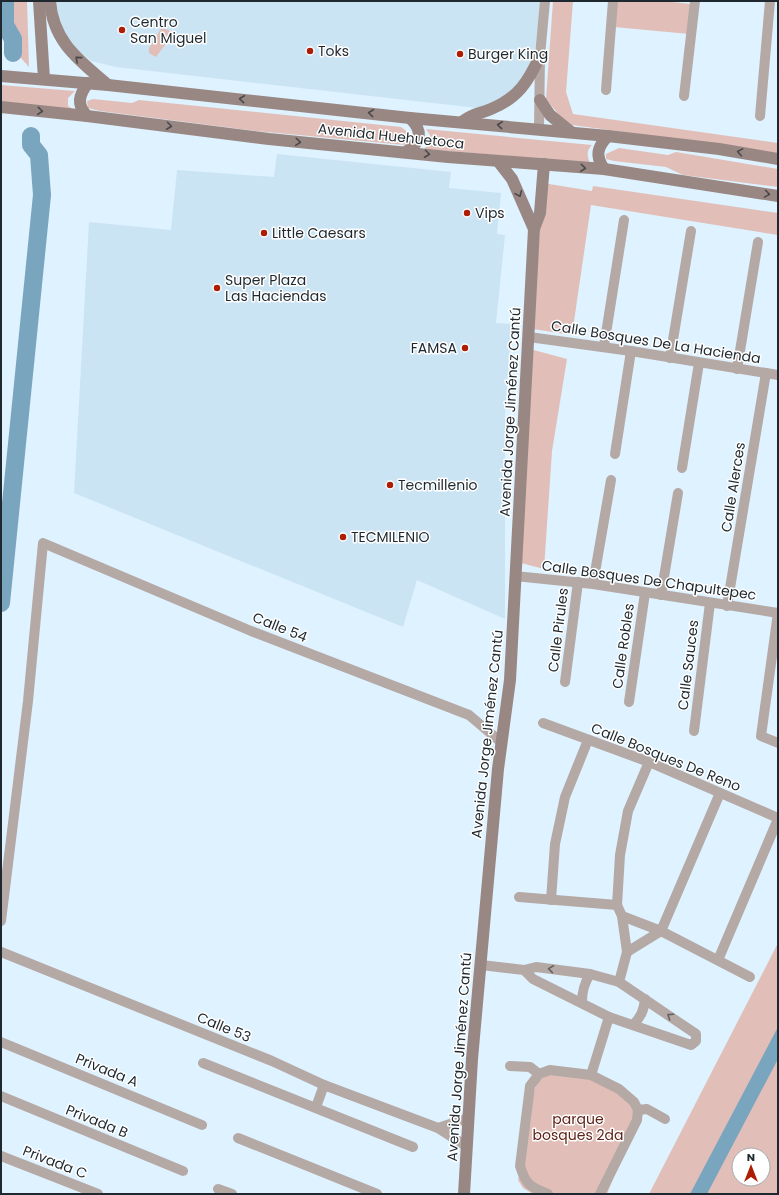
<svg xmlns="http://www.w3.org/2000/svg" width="779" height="1195" viewBox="0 0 779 1195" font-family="Poppins,sans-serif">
	<rect width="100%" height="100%" fill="#def2ff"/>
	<!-- built -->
	<g fill="#cbe4f4">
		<path d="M54,1H542L540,28L531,69L516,89L497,104L477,108L116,67L91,61L72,45L62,32Z"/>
		<path d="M277,154L451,172L449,188L501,193L497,234L505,235L496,323L512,324L505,413V619L417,580L403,627L74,493L89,222L171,230L177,170L274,177Z"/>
	</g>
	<!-- green -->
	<g fill="#e1bfb8" fill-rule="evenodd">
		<path d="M12,1H27L29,67L20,57L18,37L13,21Z"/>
		<path d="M553,1H573L566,92L573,114L778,143V153L572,125L560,116L546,99Z"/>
		<path d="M616,1H663L691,4L689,34L614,27Z"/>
		<path d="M162,27L174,33L156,57L149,53V48Z"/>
		<path d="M1,85L75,91L68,98V106L73,109L1,104Z"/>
		<path d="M93,99L132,103L139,100L401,127L409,133V138L405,145L256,131L100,111L88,108L87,101Z"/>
		<path d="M426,129L592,145C586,151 587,156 590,163L424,149L429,144L430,135Z"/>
		<path d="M619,148L668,155L676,152L778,169V187L683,175L666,167L614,161L606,159V154Z"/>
		<path d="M543,183L592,191L593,186L778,213V235L591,205L572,335L533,329Z"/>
		<path d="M530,349L567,359L552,451L544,569L517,562Z"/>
		<path d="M778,943V1194H649ZM739,1155H763V1179H739Z"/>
		<path d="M554,1072L595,1078L623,1093L639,1115L607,1194H533L523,1188L518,1180L530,1099L539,1080Z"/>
	</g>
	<!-- water -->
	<path fill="#7aa5be" d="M778,1027V1059L707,1194H690Z"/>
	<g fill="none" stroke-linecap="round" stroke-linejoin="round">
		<!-- river -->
		<g stroke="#7aa5be" stroke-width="18">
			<path d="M5,1V25L13,39V53"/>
			<path d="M1,603L42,195L39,155L31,145V136"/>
		</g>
		<!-- minor -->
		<g stroke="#b5a9a6" stroke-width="10">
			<path d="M606,90L613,1"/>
			<path d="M684,96L695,1"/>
			<path d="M760,116L770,1"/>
			<path d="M539,129L540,56L545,1"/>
			<path d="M529,337L631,351L778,375"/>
			<path d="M604,346L624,220"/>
			<path d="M670,358L691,231"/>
			<path d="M737,369L758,242"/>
			<path d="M615,454L631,351"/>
			<path d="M682,468L699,363"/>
			<path d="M515,576L593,584L778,613"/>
			<path d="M593,584L611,480"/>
			<path d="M661,595L678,493"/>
			<path d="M727,606L766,373"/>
			<path d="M778,613L761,736L778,743"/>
			<path d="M565,682L578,582"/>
			<path d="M629,702L645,593"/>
			<path d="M543,723L649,762L778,818"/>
			<path d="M694,731L710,603"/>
			<path d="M519,897L617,905"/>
			<path d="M551,900L555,844L565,797L588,740"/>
			<path d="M622,916L661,931L750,977"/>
			<path d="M1,921L28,701L43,543L251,631L469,715L502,743"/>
			<path d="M661,931L720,793"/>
			<path d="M1,952L272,1061L324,1085L438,1128L466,1146"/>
			<path d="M627,952L661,931"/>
			<path d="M718,960L778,819"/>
			<path d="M481,965L524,970L536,967L590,974L619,982L696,1034V1041L691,1045L609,1017L533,979L524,970"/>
			<path d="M619,982L627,952L622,916L617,905L620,855L628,811L649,762"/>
			<path d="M582,1002C582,991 584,984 590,974"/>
			<path d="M633,1025C641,1017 644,1010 645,999"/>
			<path d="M1,1042L202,1125"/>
			<path d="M203,1063L413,1147"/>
			<path d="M510,1066L530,1067L539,1074"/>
			<path d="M591,1075L609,1017"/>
			<path d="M1,1096L183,1171"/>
			<path d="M316,1107L324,1085"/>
			<path d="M638,1110L647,1109L665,1119"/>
			<path d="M438,1128L468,1118"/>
			<path d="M238,1138L377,1194"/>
			<path d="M1,1156L98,1194"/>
			<path d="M218,1189L232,1194"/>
			<path d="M548,1194C530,1187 526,1185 520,1166L530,1086L539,1074L550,1070L591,1075L619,1089L634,1102L638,1110L637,1120L600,1194"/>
		</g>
		<!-- secondary -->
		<g stroke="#998783" stroke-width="12">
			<path d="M39,1L44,79"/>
			<path d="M50,1C53,42 79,60 108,85"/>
			<path d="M1,76L108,85L410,118L608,136L719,149L778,159"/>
			<path d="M540,100L550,115L571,132"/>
			<path d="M1,107L87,116L269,139L448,157L604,169L778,196"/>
			<path d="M87,116C76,104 79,95 88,83"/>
			<path d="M463,121C474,113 479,114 491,109C518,98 528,82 540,56"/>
			<path d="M406,152C422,141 423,131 410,118"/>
			<path d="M498,161L512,179L534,229"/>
			<path d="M604,169C595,156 597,147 608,136"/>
			<path d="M464,1194L472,1059L498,769L510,680L534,229L540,213L544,164"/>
		</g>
	</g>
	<!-- one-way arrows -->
	<defs><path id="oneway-chevron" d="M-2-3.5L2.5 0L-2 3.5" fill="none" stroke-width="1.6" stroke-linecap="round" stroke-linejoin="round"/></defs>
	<g stroke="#49494c">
		<use href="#oneway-chevron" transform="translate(78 59) rotate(-139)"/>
		<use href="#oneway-chevron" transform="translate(242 99) rotate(-174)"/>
		<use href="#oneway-chevron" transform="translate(40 111) rotate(5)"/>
		<use href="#oneway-chevron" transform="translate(371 113) rotate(-174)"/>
		<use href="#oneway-chevron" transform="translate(500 125) rotate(-174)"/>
		<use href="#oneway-chevron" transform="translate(169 126) rotate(7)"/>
		<use href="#oneway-chevron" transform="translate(298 142) rotate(5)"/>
		<use href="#oneway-chevron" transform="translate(740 152) rotate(-170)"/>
		<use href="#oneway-chevron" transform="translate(427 154) rotate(7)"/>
		<use href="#oneway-chevron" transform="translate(583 168) rotate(5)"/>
		<use href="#oneway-chevron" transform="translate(519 194) rotate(66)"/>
		<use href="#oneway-chevron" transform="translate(767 194) rotate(9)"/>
	</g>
	<g stroke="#626264">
		<use href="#oneway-chevron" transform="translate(551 969) rotate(-172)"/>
		<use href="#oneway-chevron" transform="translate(670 1016) rotate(-146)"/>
	</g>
	<!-- markers -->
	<g fill="#ac1d04" stroke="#fff" stroke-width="1.5">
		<circle cx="122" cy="30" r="4"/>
		<circle cx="310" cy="51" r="4"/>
		<circle cx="460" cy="54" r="4"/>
		<circle cx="467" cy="213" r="4"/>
		<circle cx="264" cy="233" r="4"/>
		<circle cx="217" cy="288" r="4"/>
		<circle cx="465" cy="348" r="4"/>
		<circle cx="390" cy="485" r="4"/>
		<circle cx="343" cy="537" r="4"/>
	</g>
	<g text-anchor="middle" stroke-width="3" stroke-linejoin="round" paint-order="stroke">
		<!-- poi labels -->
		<g font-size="14" fill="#1e282e" stroke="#fff" text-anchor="start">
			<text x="130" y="27">Centro<tspan x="130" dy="16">San Miguel</tspan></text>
			<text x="318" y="56">Toks</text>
			<text x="468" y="59">Burger King</text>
			<text x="475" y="218">Vips</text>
			<text x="272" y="238">Little Caesars</text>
			<text x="225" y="285">Super Plaza<tspan x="225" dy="16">Las Haciendas</tspan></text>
			<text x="457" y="353" text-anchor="end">FAMSA</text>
			<text x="398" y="490">Tecmillenio</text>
			<text x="351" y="542">TECMILENIO</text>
		</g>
		<!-- street labels -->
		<g font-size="14" fill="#1e282e" stroke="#fff">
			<text transform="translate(391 136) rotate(6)" y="5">Avenida Huehuetoca</text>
			<text transform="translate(656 342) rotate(9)" y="5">Calle Bosques De La Hacienda</text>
			<text transform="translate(510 412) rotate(-87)" y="5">Avenida Jorge Jiménez Cantú</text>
			<text transform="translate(733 487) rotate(-81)" y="5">Calle Alerces</text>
			<text transform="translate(649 580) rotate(8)" y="5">Calle Bosques De Chapultepec</text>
			<text transform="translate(280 627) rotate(22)" y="5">Calle 54</text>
			<text transform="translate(558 630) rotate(-83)" y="5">Calle Pirules</text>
			<text transform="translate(623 646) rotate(-82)" y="5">Calle Robles</text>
			<text transform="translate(688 665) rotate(-83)" y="5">Calle Sauces</text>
			<text transform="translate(487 734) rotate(-84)" y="5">Avenida Jorge Jiménez Cantú</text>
			<text transform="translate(666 757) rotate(22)" y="5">Calle Bosques De Reno</text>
			<text transform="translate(224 1027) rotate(22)" y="5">Calle 53</text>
			<text transform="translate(459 1057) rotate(-86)" y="5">Avenida Jorge Jiménez Cantú</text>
			<text transform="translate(107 1070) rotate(22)" y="5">Privada A</text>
			<text transform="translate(97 1121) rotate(22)" y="5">Privada B</text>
			<text transform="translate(55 1162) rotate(21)" y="5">Privada C</text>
		</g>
		<!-- park labels -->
		<g font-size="14" fill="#5f2319" stroke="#fff">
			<text x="578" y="1124">parque<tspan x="578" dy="16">bosques 2da</tspan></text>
		</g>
	</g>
	<!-- border -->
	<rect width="779" height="1195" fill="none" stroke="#1e282e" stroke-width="4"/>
	<!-- north arrow -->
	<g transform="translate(751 1167)"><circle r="19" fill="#ffffff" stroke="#a5a9ab"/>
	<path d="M0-3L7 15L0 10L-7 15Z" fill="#ac1d04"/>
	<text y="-6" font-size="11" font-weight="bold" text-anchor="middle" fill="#1e282e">N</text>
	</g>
</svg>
